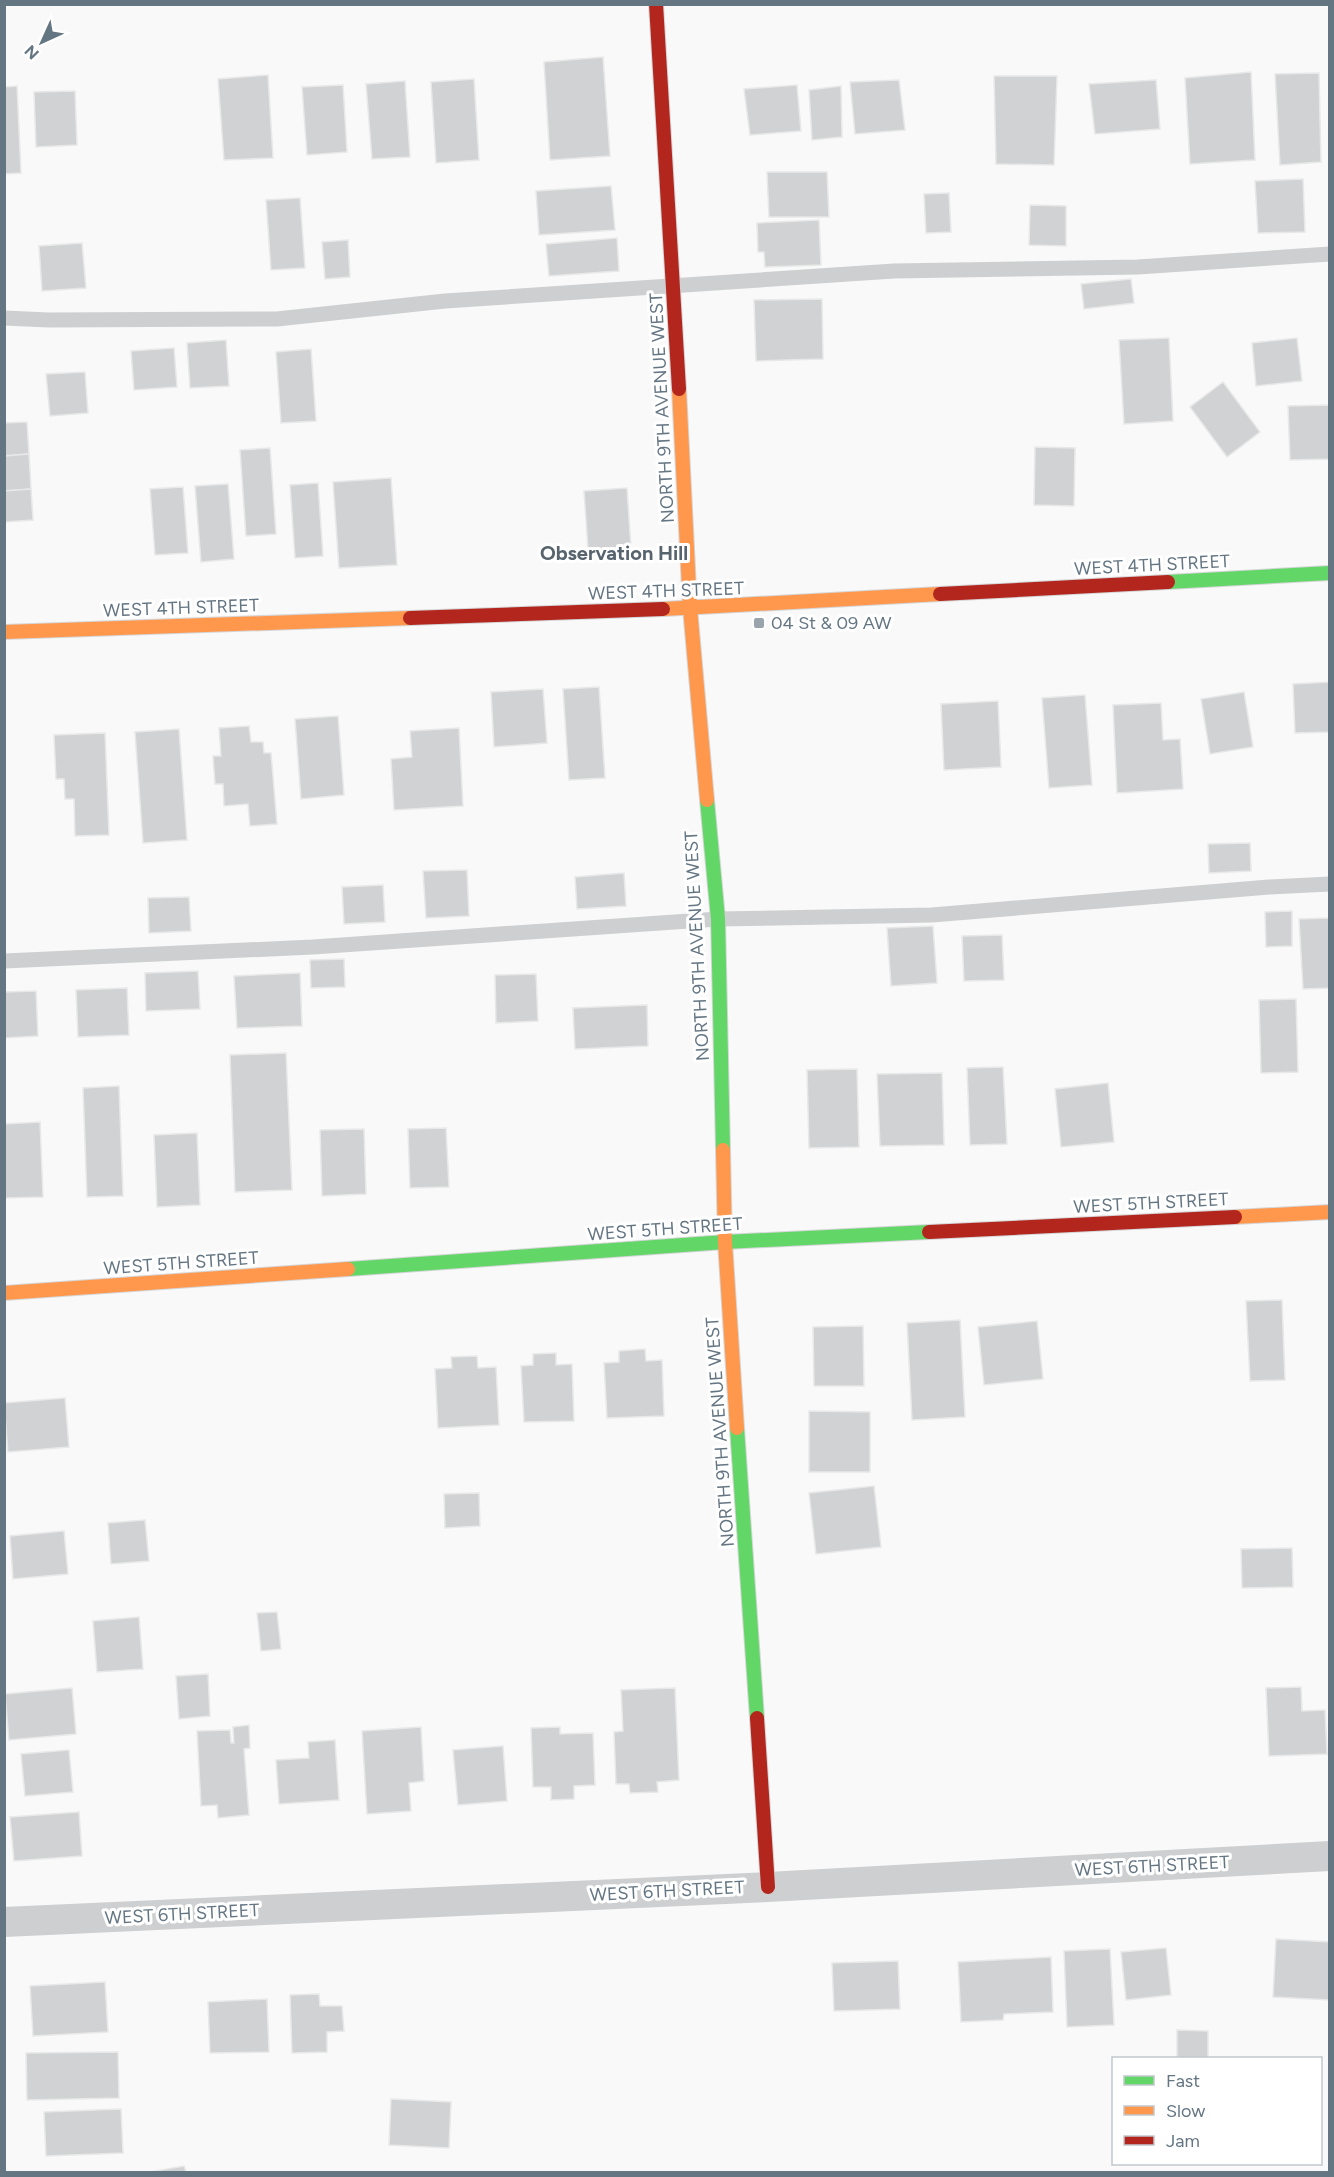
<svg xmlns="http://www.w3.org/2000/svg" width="1334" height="2177" viewBox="0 0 1334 2177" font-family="Figtree,sans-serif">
	<rect width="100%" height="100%" fill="#f9f9f9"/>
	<!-- building -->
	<g fill="#d0d2d3" stroke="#e8e8e8" stroke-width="1.5">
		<path d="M603,57L610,156L550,160L544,62Z"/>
		<path d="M1251,72L1255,160L1190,164L1185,78Z"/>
		<path d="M1319,73L1321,162L1280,165L1275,74Z"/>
		<path d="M268,75L273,158L224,160L218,79Z"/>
		<path d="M994,76H1057L1054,165L996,164Z"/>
		<path d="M474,79L479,160L436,163L431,82Z"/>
		<path d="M899,80L905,130L855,134L850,82Z"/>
		<path d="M1156,80L1160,129L1095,134L1089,84Z"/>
		<path d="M405,81L410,157L372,159L366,84Z"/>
		<path d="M343,85L347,152L307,155L302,87Z"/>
		<path d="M797,85L801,131L750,135L744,89Z"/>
		<path d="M17,86L21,173L4,174V87Z"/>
		<path d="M841,86L842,137L812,140L809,90Z"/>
		<path d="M75,91L77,145L36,147L34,92Z"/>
		<path d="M767,172H827L829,217H769Z"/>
		<path d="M1303,179L1305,232L1258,233L1255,181Z"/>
		<path d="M611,186L615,230L539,235L536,191Z"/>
		<path d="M949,193L951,232L926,233L924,194Z"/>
		<path d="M300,198L305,268L271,270L266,200Z"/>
		<path d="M1030,205L1066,206V246L1029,245Z"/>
		<path d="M819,220L821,265L765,267L764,252H758L757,223Z"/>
		<path d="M617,238L619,271L549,276L546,244Z"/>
		<path d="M348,240L350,277L325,279L322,242Z"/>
		<path d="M82,243L86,288L42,291L39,246Z"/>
		<path d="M1131,279L1134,303L1084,309L1081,284Z"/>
		<path d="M822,299L823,359L756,361L754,300Z"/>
		<path d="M1169,338L1173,421L1124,424L1119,340Z"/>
		<path d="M1297,338L1302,381L1256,386L1252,343Z"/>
		<path d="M226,340L229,386L190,388L187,343Z"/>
		<path d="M174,348L177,387L134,390L131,351Z"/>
		<path d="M311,349L316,421L281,423L276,352Z"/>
		<path d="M85,372L88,413L50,416L46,374Z"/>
		<path d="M1223,382L1260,432L1227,457L1190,407Z"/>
		<path d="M1330,405V459L1290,460L1288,406Z"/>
		<path d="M27,422L29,454L4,456V423Z"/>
		<path d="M1035,447L1075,448L1074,506L1034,505Z"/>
		<path d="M270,448L276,534L246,536L240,450Z"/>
		<path d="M29,454L31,489L4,491V456Z"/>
		<path d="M391,478L397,565L339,568L333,482Z"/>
		<path d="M318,483L323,556L295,558L290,485Z"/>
		<path d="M228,484L234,559L201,562L195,486Z"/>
		<path d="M183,487L188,553L155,555L150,489Z"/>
		<path d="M627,488L631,547L588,549L584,491Z"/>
		<path d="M31,489L33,520L4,522V491Z"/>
		<path d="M1330,682V732L1295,733L1293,684Z"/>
		<path d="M599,687L605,778L569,780L563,689Z"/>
		<path d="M543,689L547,743L494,747L491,692Z"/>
		<path d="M1244,692L1253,747L1210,754L1201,699Z"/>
		<path d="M1085,695L1092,785L1049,788L1042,698Z"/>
		<path d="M998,701L1001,767L944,770L941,704Z"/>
		<path d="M1161,703L1163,740L1180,739L1183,789L1117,793L1113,705Z"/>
		<path d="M338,716L344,795L301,799L295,719Z"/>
		<path d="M249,726L251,742H263L264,753H271L277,824L250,826L248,804L224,806L223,784H215L213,756H221L219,728Z"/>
		<path d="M459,728L463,806L394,810L391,759L412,757L410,731Z"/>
		<path d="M179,729L187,840L143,843L135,732Z"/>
		<path d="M105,733L109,835L75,836L74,799H65L64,779H56L54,735Z"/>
		<path d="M1250,843L1251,871L1209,873L1208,844Z"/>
		<path d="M467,870L469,916L426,918L423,871Z"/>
		<path d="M624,873L626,906L577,909L575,877Z"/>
		<path d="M383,885L385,922L344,924L342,887Z"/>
		<path d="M189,897L191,931L149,933L148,898Z"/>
		<path d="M1292,911V946L1266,947L1265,912Z"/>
		<path d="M1330,918V988L1303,989L1299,919Z"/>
		<path d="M933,926L937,983L891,986L887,928Z"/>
		<path d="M1002,935L1004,980L964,981L962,936Z"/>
		<path d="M344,959L345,987L311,988L310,960Z"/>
		<path d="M198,971L200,1009L146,1011L145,973Z"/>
		<path d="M300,973L302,1026L237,1028L234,976Z"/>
		<path d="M536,974L538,1021L496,1023L495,975Z"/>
		<path d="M127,988L129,1035L78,1037L76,990Z"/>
		<path d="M36,991L38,1036L4,1038V992Z"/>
		<path d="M1296,999L1298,1072L1261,1073L1259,1000Z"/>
		<path d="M647,1005L648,1046L575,1049L573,1008Z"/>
		<path d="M286,1053L292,1190L235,1192L230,1055Z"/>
		<path d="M1003,1067L1007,1144L970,1145L967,1068Z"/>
		<path d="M857,1069L859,1147L809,1148L807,1070Z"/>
		<path d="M942,1073L944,1145L880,1146L877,1074Z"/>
		<path d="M1108,1083L1114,1142L1061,1147L1055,1089Z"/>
		<path d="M119,1086L123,1196L87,1197L83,1088Z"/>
		<path d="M40,1122L43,1197L4,1198V1124Z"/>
		<path d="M446,1128L449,1187L410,1188L408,1129Z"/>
		<path d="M364,1129L366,1194L322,1196L320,1130Z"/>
		<path d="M197,1133L200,1205L157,1207L154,1135Z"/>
		<path d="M1282,1300L1285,1380L1250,1381L1246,1301Z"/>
		<path d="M960,1320L965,1417L912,1420L907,1323Z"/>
		<path d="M1037,1321L1043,1379L984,1385L978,1327Z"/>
		<path d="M863,1326L864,1386H814L813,1327Z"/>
		<path d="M645,1349L646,1361L662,1360L664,1416L607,1418L604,1363L619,1362V1351Z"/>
		<path d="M556,1353V1365L572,1364L574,1421L524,1422L521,1366L533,1365V1354Z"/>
		<path d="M477,1356L478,1368L496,1367L499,1425L438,1428L435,1369L452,1368L451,1357Z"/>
		<path d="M65,1398L69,1447L8,1452L4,1403Z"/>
		<path d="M809,1411L870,1412V1472H809Z"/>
		<path d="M874,1486L881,1547L816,1554L809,1493Z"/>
		<path d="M479,1493L480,1526L445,1528L444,1494Z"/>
		<path d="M145,1520L149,1561L111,1564L108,1523Z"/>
		<path d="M64,1531L68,1574L13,1579L10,1536Z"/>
		<path d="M1292,1548L1293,1587L1242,1588L1241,1549Z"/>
		<path d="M277,1612L281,1649L261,1651L257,1613Z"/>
		<path d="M139,1617L143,1669L97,1672L93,1621Z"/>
		<path d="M208,1674L210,1716L179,1719L176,1676Z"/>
		<path d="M1301,1687L1302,1711L1325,1710L1327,1754L1269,1756L1266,1688Z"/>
		<path d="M72,1688L76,1734L9,1740L5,1694Z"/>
		<path d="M675,1688L679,1780L657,1782L658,1792L630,1793L629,1784H616L614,1732L623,1731L621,1690Z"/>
		<path d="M249,1725L250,1748L244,1749L249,1815L218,1818L217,1805L201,1806L197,1731L230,1730L231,1743H234L233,1727Z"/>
		<path d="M421,1727L424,1781L409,1783L411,1811L367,1814L362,1731Z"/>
		<path d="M560,1727V1734L593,1733L595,1785L574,1786V1799L551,1800V1787H533L531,1728Z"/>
		<path d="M335,1740L339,1800L279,1804L276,1760L309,1758L308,1742Z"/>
		<path d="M503,1746L507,1801L458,1805L453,1750Z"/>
		<path d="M69,1750L73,1792L25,1796L21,1754Z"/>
		<path d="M79,1812L82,1856L14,1861L10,1817Z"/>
		<path d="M1276,1939L1330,1942V2000L1273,1997Z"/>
		<path d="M1166,1948L1171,1995L1126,2000L1121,1952Z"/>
		<path d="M1110,1949L1114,2025L1067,2027L1064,1951Z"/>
		<path d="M1051,1957L1053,2012L1004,2014L1003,2020L961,2022L958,1962Z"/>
		<path d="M898,1961L900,2009L834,2011L832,1963Z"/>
		<path d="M105,1982L108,2032L33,2036L30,1986Z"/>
		<path d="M319,1994L320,2006H342L344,2031L327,2032V2052L292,2053L290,1995Z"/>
		<path d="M267,1999L269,2052L210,2053L208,2002Z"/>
		<path d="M1177,2030L1208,2031V2058H1177Z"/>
		<path d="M118,2052L119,2098L27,2100L26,2053Z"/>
		<path d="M391,2099L451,2102L449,2148L389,2145Z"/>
		<path d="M121,2109L123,2153L46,2156L44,2112Z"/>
		<path d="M184,2166L186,2172H150Z"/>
	</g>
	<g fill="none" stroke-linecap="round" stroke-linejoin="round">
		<defs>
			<g id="fast">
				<path d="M1168,582L1330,573"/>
				<path d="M707,800L718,919L723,1150"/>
				<path d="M348,1269L725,1242L929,1232"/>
				<path d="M737,1428L757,1718"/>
			</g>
			<g id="slow">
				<path d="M679,389L690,608L707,800"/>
				<path d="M663,609L940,594"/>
				<path d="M4,632L410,618"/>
				<path d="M723,1150L725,1242L737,1428"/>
				<path d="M1235,1217L1330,1212"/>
				<path d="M4,1293L348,1269"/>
			</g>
			<g id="jam">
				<path d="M656,4L679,389"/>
				<path d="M940,594L1168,582"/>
				<path d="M410,618L663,609"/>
				<path d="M929,1232L1235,1217"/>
				<path d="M757,1718L768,1887"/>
			</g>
		</defs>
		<!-- fast casing -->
		<use href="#fast" stroke="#d5d6d7" stroke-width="16"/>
		<!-- slow casing -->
		<use href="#slow" stroke="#d5d6d7" stroke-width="16"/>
		<!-- jam casing -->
		<use href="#jam" stroke="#d5d6d7" stroke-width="16"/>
		<!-- lane -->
		<g stroke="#cecfd0" stroke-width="15">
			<path d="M4,318L49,320L277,319L445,301L894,271L1138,267L1330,254"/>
			<path d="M4,961L313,947L718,919L932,915L1269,887L1330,884"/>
		</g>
		<!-- street -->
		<path stroke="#cecfd0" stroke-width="30" d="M4,1922L768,1887L1330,1856"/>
		<!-- fast -->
		<use href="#fast" stroke="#63d668" stroke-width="14"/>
		<!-- slow -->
		<use href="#slow" stroke="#ff974d" stroke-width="14"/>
		<!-- jam -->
		<use href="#jam" stroke="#b3261e" stroke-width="14"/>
	</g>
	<!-- markers -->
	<rect fill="#99a4ac" stroke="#fff" stroke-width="2" x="753" y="617" width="12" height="12" rx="3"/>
	<g text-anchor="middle" stroke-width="6" stroke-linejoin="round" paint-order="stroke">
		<!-- street labels -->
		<g font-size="18" fill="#657683" stroke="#fff">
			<text transform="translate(662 408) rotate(-93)" y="6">NORTH 9TH AVENUE WEST</text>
			<text transform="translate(1152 565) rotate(-3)" y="6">WEST 4TH STREET</text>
			<text transform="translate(666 591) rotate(-2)" y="6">WEST 4TH STREET</text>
			<text transform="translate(181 608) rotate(-2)" y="6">WEST 4TH STREET</text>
			<text transform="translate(697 946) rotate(-93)" y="6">NORTH 9TH AVENUE WEST</text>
			<text transform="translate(1151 1203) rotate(-3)" y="6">WEST 5TH STREET</text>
			<text transform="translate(665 1229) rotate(-4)" y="6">WEST 5TH STREET</text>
			<text transform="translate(181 1263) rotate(-4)" y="6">WEST 5TH STREET</text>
			<text transform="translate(720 1432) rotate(-94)" y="6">NORTH 9TH AVENUE WEST</text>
			<text transform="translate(1152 1866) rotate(-3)" y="6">WEST 6TH STREET</text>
			<text transform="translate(667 1891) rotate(-3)" y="6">WEST 6TH STREET</text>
			<text transform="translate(182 1914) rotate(-3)" y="6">WEST 6TH STREET</text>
		</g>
		<!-- poi labels -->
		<g font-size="18" fill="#657683" stroke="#fff" text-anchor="start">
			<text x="771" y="629">04 St &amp; 09 AW</text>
		</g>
		<!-- neighbourhood labels -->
		<g font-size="20" font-weight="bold" fill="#57646e" stroke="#fff">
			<text x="614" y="560">Observation Hill</text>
		</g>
	</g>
	<!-- border -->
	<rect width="1334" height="2177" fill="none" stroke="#657683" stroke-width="12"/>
	<!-- legend -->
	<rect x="1112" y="2057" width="210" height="108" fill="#ffffff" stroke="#c1c8cd" stroke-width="1.5"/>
	<rect x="1124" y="2076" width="30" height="9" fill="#63d668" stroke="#c1c8cd" stroke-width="1.5"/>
	<text x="1166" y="2087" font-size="18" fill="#657683">Fast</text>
	<rect x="1124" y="2106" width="30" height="9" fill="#ff974d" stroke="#c1c8cd" stroke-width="1.5"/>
	<text x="1166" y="2117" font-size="18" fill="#657683">Slow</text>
	<rect x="1124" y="2136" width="30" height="9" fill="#b3261e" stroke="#c1c8cd" stroke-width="1.5"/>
	<text x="1166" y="2147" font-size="18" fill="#657683">Jam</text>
	<!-- north arrow -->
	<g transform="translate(42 42) rotate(225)" stroke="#ffffff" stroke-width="4.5" paint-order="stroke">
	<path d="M0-4.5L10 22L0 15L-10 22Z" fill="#657683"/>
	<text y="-9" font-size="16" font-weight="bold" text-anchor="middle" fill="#657683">N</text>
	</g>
</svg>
